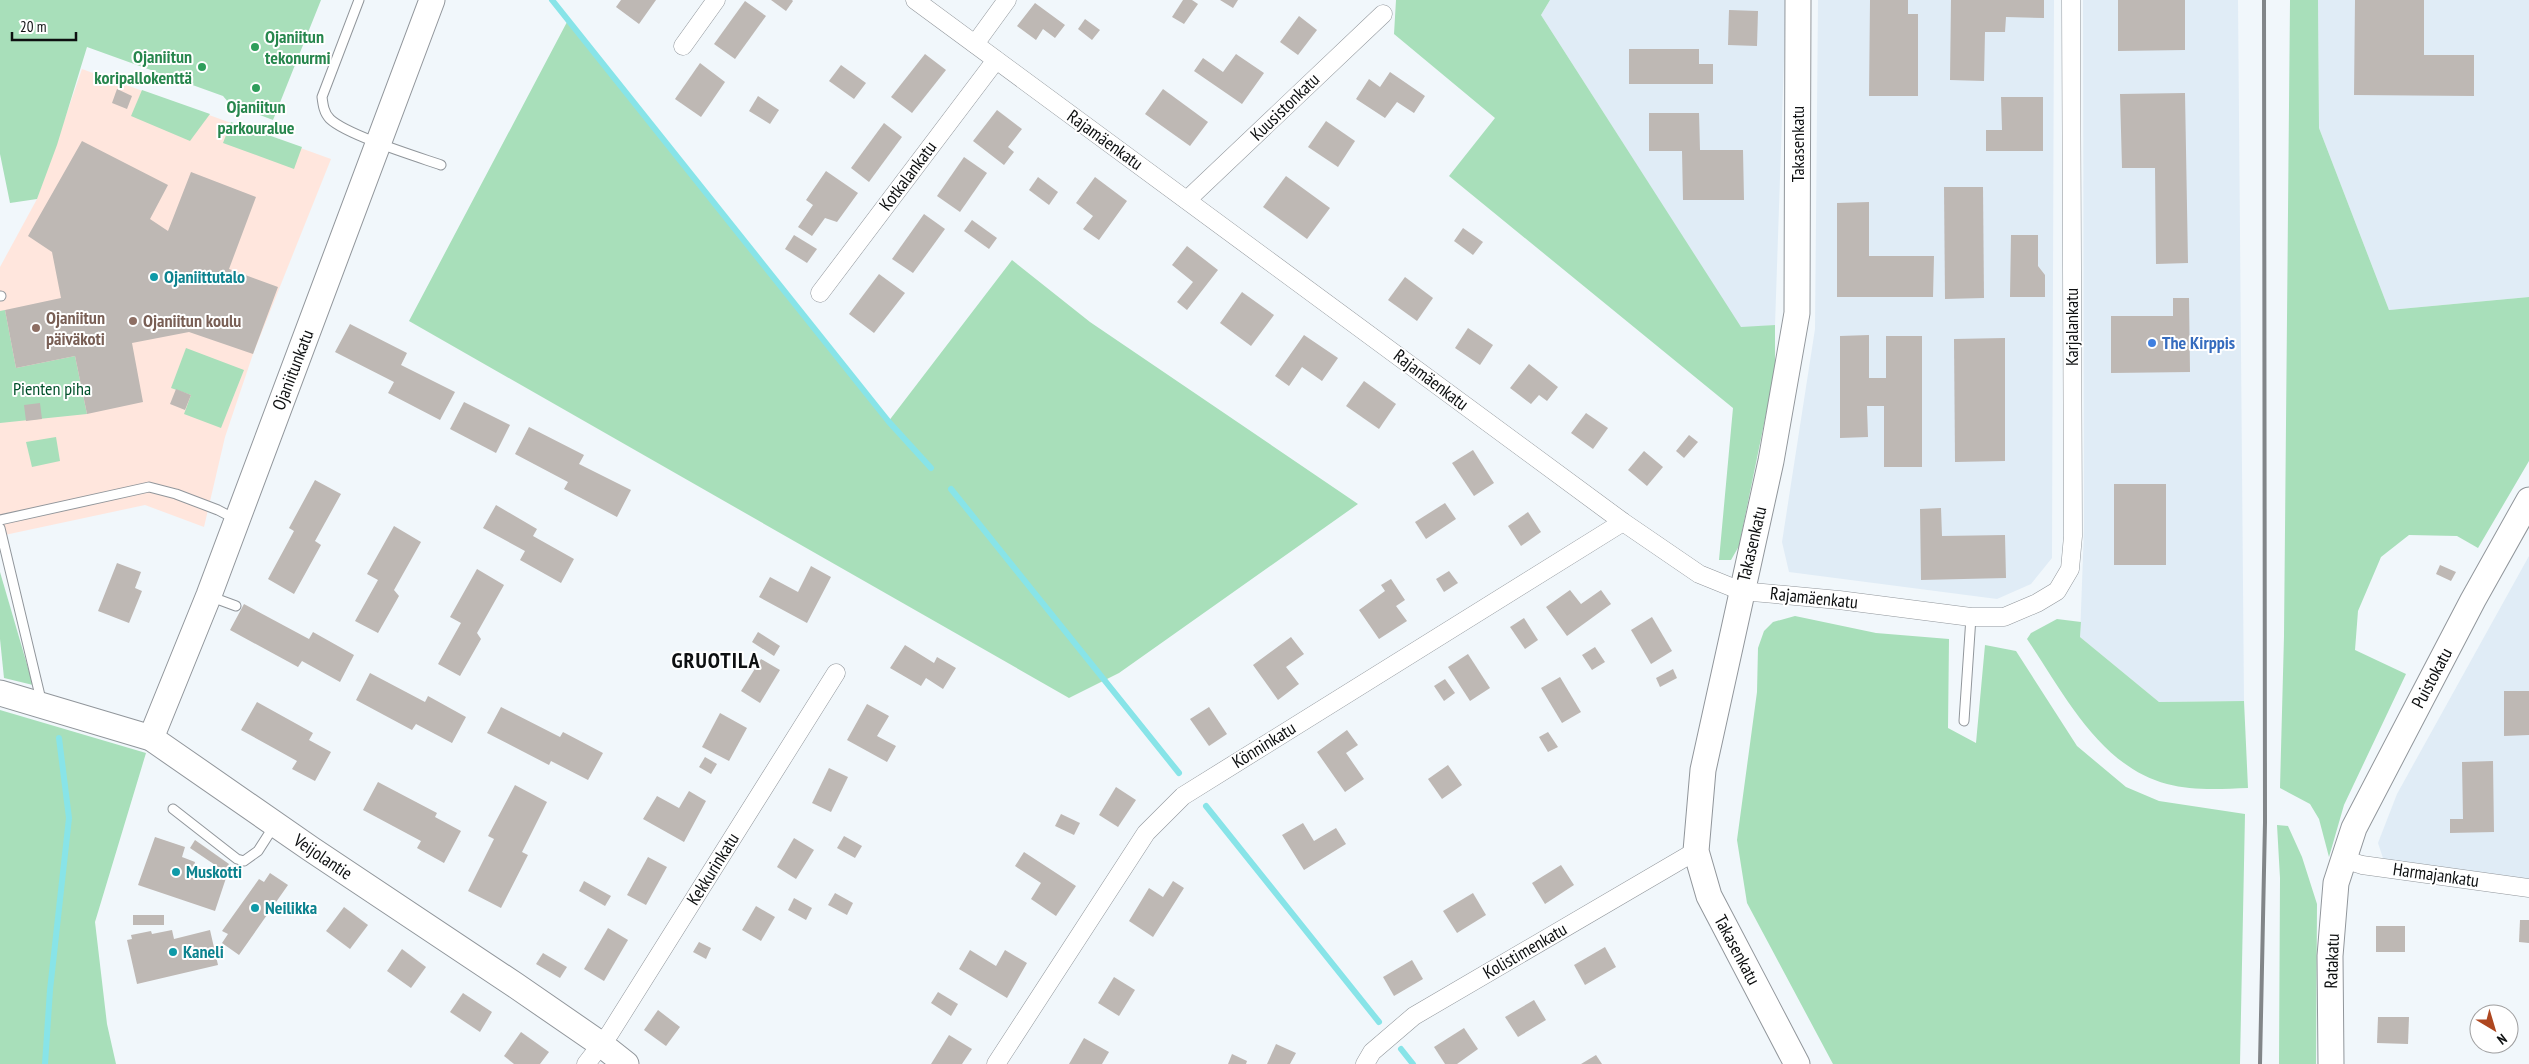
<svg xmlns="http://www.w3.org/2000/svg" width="2529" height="1064" viewBox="0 0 2529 1064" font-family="'PT Sans Narrow',sans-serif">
	<rect width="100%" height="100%" fill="#f1f7fb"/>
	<!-- built -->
	<g fill="#e0ecf6">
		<path d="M1550,0H1786L1775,325L1741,328L1541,15Z"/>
		<path d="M1818,0H2054L2052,558L2031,584L1997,599L1789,572L1782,542L1815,329Z"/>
		<path d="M2083,0H2238L2244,701L2159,702L2080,637L2084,529Z"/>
		<path d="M2318,0H2529V297L2389,310L2319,128Z"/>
		<path d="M2529,556V879L2399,863L2383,858L2378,843L2397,794Z"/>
	</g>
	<!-- education -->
	<path fill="#ffe6dd" d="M82,69L331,159L253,354L225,437L204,527L145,505L0,536V267L37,199Z"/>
	<!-- green -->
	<g fill="#a8dfba">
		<path d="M0,0H321L273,120L229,103L223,96L87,47L57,145L37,199L10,203L0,154Z"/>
		<path d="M1396,0H1550L1541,15L1741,327L1775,325V370L1739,546L1731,560H1719L1733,408L1449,176L1495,118L1394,34Z"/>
		<path d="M2290,0H2318L2319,128L2389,310L2529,297V461L2478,548L2457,536L2409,535L2381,557L2358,611L2355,650L2406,674L2344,805L2329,857L2319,819L2310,804L2280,788L2284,636Z"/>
		<path d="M567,22L888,422L1012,260L1090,322L1358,504L1119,673L1069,698L409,321Z"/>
		<path d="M142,90L210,114L190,141L131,116Z"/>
		<path d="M231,122L302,147L294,169L223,143Z"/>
		<path d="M5,310L16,368L75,356L87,414L0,423V311Z"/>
		<path d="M186,348L244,370L221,428L184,414L191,395L171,388Z"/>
		<path d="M56,437L60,461L32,467L26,442Z"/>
		<path d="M0,572L33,685L4,678L0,639Z"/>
		<path d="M1795,616L1876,633L1949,639L1948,728L1976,743L1985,645L2016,651L2077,746L2126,787L2159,801L2245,814L2240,1064H1833L1747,903L1737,840L1757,692L1758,648L1764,631L1773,622Z"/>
		<path d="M2057,619L2081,622L2080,637L2159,702L2244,701L2248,788C2221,789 2193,791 2167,784C2099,766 2064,693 2027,639L2031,633Z"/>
		<path d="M0,710L146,753L95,922L107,1024L116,1064H0Z"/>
		<path d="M2277,825L2288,826L2302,857L2317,904L2316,1064H2279L2280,878Z"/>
	</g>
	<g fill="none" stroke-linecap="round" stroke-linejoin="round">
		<!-- stream -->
		<g stroke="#88e4e8" stroke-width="6">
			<path d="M552,0L889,422L931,468"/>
			<path d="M951,489L1179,773"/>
			<path d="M1206,806L1379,1022"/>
			<path d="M1401,1049L1413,1064"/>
			<path d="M45,1064L50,990L69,818L59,738"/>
		</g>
	</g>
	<!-- building -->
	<g fill="#beb8b4">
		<path d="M621,0H656L639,24L616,7Z"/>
		<path d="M771,0H792L793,1L786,11Z"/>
		<path d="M1183,0H1192L1198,4L1184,24L1172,17Z"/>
		<path d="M1220,0H1238L1233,8Z"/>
		<path d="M1870,0H1908V14H1918V96H1869Z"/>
		<path d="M1951,0H2044V18L2006,17L2005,32H1985L1984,81L1950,80Z"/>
		<path d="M2118,0H2185V50L2118,51Z"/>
		<path d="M2355,0H2424V55H2474V96L2354,95Z"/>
		<path d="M745,1L766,16L735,59L714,44Z"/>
		<path d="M1035,3L1065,25L1055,38L1043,29L1036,40L1017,26Z"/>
		<path d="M1729,10L1758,11L1757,46L1728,45Z"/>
		<path d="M1299,16L1317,30L1298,55L1280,42Z"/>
		<path d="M1085,19L1100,30L1092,40L1078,29Z"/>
		<path d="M1629,49H1699V64H1713V84H1629Z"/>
		<path d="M925,54L946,70L912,113L891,97Z"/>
		<path d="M1236,54L1264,73L1242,104L1194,71L1203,58L1223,72Z"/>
		<path d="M700,63L725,82L701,117L675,99Z"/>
		<path d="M841,65L866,83L854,99L829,81Z"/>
		<path d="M1390,72L1425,96L1414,113L1397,102L1385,118L1356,99L1369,79L1380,87Z"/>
		<path d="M117,89L132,96L127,109L112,103Z"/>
		<path d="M1163,89L1208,122L1190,146L1145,114Z"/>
		<path d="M2185,93L2188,263L2156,264L2155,168H2122L2120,94Z"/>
		<path d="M758,96L779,110L770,124L749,111Z"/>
		<path d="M2001,97H2043V151H1986V130H2002Z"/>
		<path d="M997,110L1022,129L1008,147L1014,152L1004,165L973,141Z"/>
		<path d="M1649,113H1699L1700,150H1743L1744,200H1683L1682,151H1649Z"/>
		<path d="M1326,121L1355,141L1338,167L1308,147Z"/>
		<path d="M884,123L902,137L869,182L851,168Z"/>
		<path d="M82,141L168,185L150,219L168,231L191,172L256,197L229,269L278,287L253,354L189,332L132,343L143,402L87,414L75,356L16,368L5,310L61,298L52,252L28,236Z"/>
		<path d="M964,157L987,173L960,212L937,196Z"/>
		<path d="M826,171L858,193L837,222L825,218L812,236L798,227L813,205L806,200Z"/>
		<path d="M1286,176L1330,208L1307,239L1263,207Z"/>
		<path d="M1038,177L1058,192L1049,205L1029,190Z"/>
		<path d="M1095,177L1127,201L1099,240L1083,229L1093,216L1076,203Z"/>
		<path d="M1944,187H1983L1984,298L1945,299Z"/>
		<path d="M1869,202V256H1934L1933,297H1837V203Z"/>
		<path d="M924,214L945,229L913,273L892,259Z"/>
		<path d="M972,220L997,238L989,249L964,231Z"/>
		<path d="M1463,228L1483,242L1473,255L1454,241Z"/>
		<path d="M794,235L817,249L807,263L785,249Z"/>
		<path d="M2011,235H2038V266L2045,275V297H2010Z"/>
		<path d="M1187,246L1218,270L1187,310L1177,302L1193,282L1172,265Z"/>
		<path d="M879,274L905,293L874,333L849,314Z"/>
		<path d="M1405,277L1433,298L1417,321L1388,300Z"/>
		<path d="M1242,292L1274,315L1251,346L1220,323Z"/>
		<path d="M2173,298H2189L2190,372L2111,373V316H2173Z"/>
		<path d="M350,324L407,353L401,365L455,392L440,420L388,393L394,382L335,352Z"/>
		<path d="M1468,328L1493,345L1480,365L1455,348Z"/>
		<path d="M1304,335L1338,358L1322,381L1302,367L1289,386L1275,376Z"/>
		<path d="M1869,335V378H1886V336H1922V467H1884V406H1867L1868,437L1840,438V336Z"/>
		<path d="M2005,338V461L1955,462L1954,339Z"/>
		<path d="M1529,364L1558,387L1547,401L1539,395L1531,404L1510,388Z"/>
		<path d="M1364,381L1396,404L1379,429L1346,406Z"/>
		<path d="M176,389L191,395L185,410L170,404Z"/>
		<path d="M464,402L510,425L496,453L450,429Z"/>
		<path d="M40,403L42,419L26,421L24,405Z"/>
		<path d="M1586,413L1608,428L1593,449L1571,433Z"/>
		<path d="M529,427L584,455L579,464L631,490L617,517L564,489L568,482L515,454Z"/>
		<path d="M1689,435L1698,442L1684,458L1676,451Z"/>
		<path d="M1473,450L1494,483L1474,496L1452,463Z"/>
		<path d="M1644,451L1663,467L1647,486L1628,470Z"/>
		<path d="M315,480L341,494L315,541L321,545L294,594L268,579L294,531L289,528Z"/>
		<rect x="2114" y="484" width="52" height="81"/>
		<path d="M1445,503L1456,519L1426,539L1415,522Z"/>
		<path d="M496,505L537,529L533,536L574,559L561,583L520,560L525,551L483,528Z"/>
		<path d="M1941,508L1942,536L2005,535L2006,578L1921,580L1920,509Z"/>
		<path d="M1528,512L1541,532L1521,546L1508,526Z"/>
		<path d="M394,526L421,542L394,590L399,596L378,633L355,621L378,580L367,574Z"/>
		<path d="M117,563L141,572L135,588L142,591L129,623L98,611Z"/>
		<path d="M2440,565L2456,572L2451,581L2436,574Z"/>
		<path d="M811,566L831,577L807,623L759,597L770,577L798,592Z"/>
		<path d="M477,569L504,585L477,633L481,639L460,676L438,664L461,623L450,617Z"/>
		<path d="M1449,571L1458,583L1444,592L1436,579Z"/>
		<path d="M1391,579L1405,600L1396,606L1407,621L1379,639L1359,610L1385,591L1381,585Z"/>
		<path d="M1570,590L1581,604L1601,590L1611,604L1567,636L1546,607Z"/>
		<path d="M244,604L309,639L313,632L354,655L340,682L302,661L298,667L230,630Z"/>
		<path d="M1652,617L1672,651L1651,664L1631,630Z"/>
		<path d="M1524,618L1538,640L1525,649L1510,627Z"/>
		<path d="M758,632L780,646L774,656L752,642Z"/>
		<path d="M1291,637L1304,654L1286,667L1299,684L1278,700L1253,665Z"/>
		<path d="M905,645L934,663L937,657L956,668L943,689L926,678L921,686L890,668Z"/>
		<path d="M1595,647L1605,662L1592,670L1582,655Z"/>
		<path d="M1468,654L1490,688L1470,701L1448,667Z"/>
		<path d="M761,659L780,670L760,703L741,691Z"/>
		<path d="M1673,669L1677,678L1660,687L1656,678Z"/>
		<path d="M370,673L425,702L428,696L466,717L452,743L416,724L412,730L356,700Z"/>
		<path d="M1560,677L1581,712L1562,723L1541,688Z"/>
		<path d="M1445,679L1455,693L1444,701L1434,686Z"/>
		<path d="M2504,691H2529V735L2504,736Z"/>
		<path d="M257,702L313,733L309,740L331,752L315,781L292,769L297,761L241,730Z"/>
		<path d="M867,704L889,716L877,736L896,746L887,762L847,740Z"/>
		<path d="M501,707L560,737L563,732L603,753L588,780L551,761L549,765L487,733Z"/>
		<path d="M1209,707L1227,734L1209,746L1190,719Z"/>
		<path d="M720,713L747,728L729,761L702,747Z"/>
		<path d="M1347,730L1358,745L1346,753L1364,779L1345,792L1317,752Z"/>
		<path d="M1548,732L1558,747L1548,752L1539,737Z"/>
		<path d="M705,757L717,764L711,774L699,767Z"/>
		<path d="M2493,761L2494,832L2450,833V819H2463L2462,762Z"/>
		<path d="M1448,765L1462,785L1442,799L1428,779Z"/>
		<path d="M829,768L848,777L831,812L812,803Z"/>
		<path d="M378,782L437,813L435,817L461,831L444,863L417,848L421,841L363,810Z"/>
		<path d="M515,785L547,802L522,852L528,855L501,908L468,891L494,839L488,836Z"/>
		<path d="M1116,787L1136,800L1118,827L1099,815Z"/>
		<path d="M689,791L706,801L684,842L643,819L657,796L679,808Z"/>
		<path d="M1061,814L1080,823L1074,835L1055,826Z"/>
		<path d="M1303,823L1314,841L1336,828L1346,844L1304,870L1282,835Z"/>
		<path d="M844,836L862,846L855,858L837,848Z"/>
		<path d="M155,837L185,847L182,857L195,862L194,866L226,878L215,911L138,885Z"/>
		<path d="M794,838L814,850L796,879L777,867Z"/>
		<path d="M195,840L229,864L224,871L190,848Z"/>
		<path d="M1024,852L1076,886L1056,916L1031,899L1041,883L1015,866Z"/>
		<path d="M648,857L667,867L646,905L627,895Z"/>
		<path d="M1561,865L1574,885L1545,904L1532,883Z"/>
		<path d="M270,873L288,885L239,955L222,943L228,934L222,931L259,879L264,882Z"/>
		<path d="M584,881L611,896L605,906L579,891Z"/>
		<path d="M1173,881L1184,888L1153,937L1129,921L1149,888L1163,897Z"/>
		<path d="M835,893L853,903L847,915L828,905Z"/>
		<path d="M1473,893L1486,915L1457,933L1443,911Z"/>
		<path d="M794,898L812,908L806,920L788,910Z"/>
		<path d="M756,906L775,917L761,941L742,930Z"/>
		<path d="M344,907L368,925L350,949L326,931Z"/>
		<rect x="133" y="915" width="31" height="10"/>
		<path d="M2520,920H2529V943L2519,942Z"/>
		<rect x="2376" y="926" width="29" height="26"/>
		<path d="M608,928L628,940L604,981L584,969Z"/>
		<path d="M172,930L174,939L210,930L218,965L137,984L127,940L132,939L131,935L151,931L152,934Z"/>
		<path d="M699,942L711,948L706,959L693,952Z"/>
		<path d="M1605,947L1616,967L1585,985L1574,965Z"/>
		<path d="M402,949L426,967L411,988L387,971Z"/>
		<path d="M970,950L996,966L1005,950L1027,963L1007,998L959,969Z"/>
		<path d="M543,953L567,967L560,978L536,964Z"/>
		<path d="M1412,960L1423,979L1394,996L1383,977Z"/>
		<path d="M1114,977L1135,990L1119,1016L1098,1003Z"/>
		<path d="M938,992L958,1004L951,1016L931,1003Z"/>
		<path d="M463,993L492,1012L480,1032L450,1012Z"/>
		<path d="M1534,1000L1546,1020L1518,1037L1505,1017Z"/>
		<path d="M658,1010L680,1027L666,1046L644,1030Z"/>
		<path d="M2378,1017H2409L2408,1044L2377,1043Z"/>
		<path d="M1464,1028L1478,1049L1457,1064H1445L1434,1047Z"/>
		<path d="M521,1032L549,1052L540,1064H514L504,1056Z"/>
		<path d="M949,1035L972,1049L962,1064H931Z"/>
		<path d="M1084,1038L1109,1052L1102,1064H1069Z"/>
		<path d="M1276,1044L1296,1053L1290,1064H1267Z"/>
		<path d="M1232,1054L1247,1061L1246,1064H1228Z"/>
		<path d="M1596,1055L1602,1064H1581Z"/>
	</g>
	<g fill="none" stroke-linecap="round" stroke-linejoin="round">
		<defs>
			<g id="lane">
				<path d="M359,0L322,97C323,105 324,113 330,119C347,135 415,156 441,165"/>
				<path d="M0,296H1"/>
				<path d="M0,520L149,487L176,494L218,510L237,520"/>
				<path d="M0,528L42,704"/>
				<path d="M209,596L236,606"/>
				<path d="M1964,721L1971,617"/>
				<path d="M173,809L237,859L244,861L258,851L274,826"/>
			</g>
			<g id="street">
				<path d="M915,0L1623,522L1699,574L1741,591L1839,600L1971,617H2004L2037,603L2057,591L2070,569L2073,536L2071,0"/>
				<path d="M975,44L1007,0"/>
				<path d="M683,46L716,0"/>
				<path d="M1187,200L1383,14"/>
				<path d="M820,293L996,60"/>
				<path d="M2343,859L2362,865L2529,888"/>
				<path d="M586,1064L610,1033L836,673"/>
				<path d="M996,1064L1146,833L1183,796L1623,522"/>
				<path d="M1365,1064L1372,1052L1414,1016L1696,851"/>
			</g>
			<g id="secondary">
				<path d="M0,693L151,738L311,849L515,985L602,1045L626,1064"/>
				<path d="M151,738L209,595L432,0"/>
				<path d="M1797,1064L1709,896L1696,851L1703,770L1771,461L1797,313L1798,0"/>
				<path d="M2331,1064L2330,956L2336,883L2354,828L2473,600L2529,500"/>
			</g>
		</defs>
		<!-- lane casing -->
		<use href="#lane" stroke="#91969b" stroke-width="11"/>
		<!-- street casing -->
		<use href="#street" stroke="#91969b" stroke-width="19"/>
		<!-- secondary casing -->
		<use href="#secondary" stroke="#91969b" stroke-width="27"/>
		<!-- lane -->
		<use href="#lane" stroke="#fff" stroke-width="9"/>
		<!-- street -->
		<use href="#street" stroke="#fff" stroke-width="18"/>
		<!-- secondary -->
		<use href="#secondary" stroke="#fff" stroke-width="25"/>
		<!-- rail -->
		<path stroke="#818588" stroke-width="4" d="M2260,1064L2265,822L2264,0"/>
	</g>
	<!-- markers -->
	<g fill="#2e9e5b" stroke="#fff" stroke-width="2">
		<circle cx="255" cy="47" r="5"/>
		<circle cx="202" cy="67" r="5"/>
		<circle cx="256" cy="88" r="5"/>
	</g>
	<g fill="#0f9aa8" stroke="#fff" stroke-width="2">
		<circle cx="154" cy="277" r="5"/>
		<circle cx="176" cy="872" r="5"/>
		<circle cx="255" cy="908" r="5"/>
		<circle cx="173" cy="952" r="5"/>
	</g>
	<g fill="#8d6e63" stroke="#fff" stroke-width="2">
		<circle cx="133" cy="321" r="5"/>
		<circle cx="36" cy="328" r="5"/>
	</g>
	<circle fill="#3f7fe0" stroke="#fff" stroke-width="2" cx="2152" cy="343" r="5"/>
	<g text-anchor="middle" stroke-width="4" stroke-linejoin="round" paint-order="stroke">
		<!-- leisure labels -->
		<g font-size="18" font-weight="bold" fill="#27864d" stroke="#fff" text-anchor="start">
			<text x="265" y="43">Ojaniitun<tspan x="265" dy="21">tekonurmi</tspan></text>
			<text x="192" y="63" text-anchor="end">Ojaniitun<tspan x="192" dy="21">koripallokenttä</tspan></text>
			<text x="256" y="113" text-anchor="middle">Ojaniitun<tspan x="256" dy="21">parkouralue</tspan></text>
		</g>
		<!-- street labels -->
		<g font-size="18" fill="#0e1011" stroke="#fff">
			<text transform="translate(1285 107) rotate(-44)" y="6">Kuusistonkatu</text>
			<text transform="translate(1105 140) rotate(36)" y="6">Rajamäenkatu</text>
			<text transform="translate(1798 144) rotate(-90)" y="6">Takasenkatu</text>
			<text transform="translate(908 176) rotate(-53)" y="6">Kotkalankatu</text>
			<text transform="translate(2072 327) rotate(-90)" y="6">Karjalankatu</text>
			<text transform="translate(293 370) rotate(-69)" y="6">Ojaniitunkatu</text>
			<text transform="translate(1431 380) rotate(37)" y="6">Rajamäenkatu</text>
			<text transform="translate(1752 544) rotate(-77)" y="6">Takasenkatu</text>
			<text transform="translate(1814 598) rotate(6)" y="6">Rajamäenkatu</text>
			<text transform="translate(2432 678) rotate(-62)" y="6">Puistokatu</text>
			<text transform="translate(1264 745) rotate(-32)" y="6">Könninkatu</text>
			<text transform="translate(323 857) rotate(34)" y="6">Veijolantie</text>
			<text transform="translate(713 869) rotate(-58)" y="6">Kekkurinkatu</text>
			<text transform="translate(2436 875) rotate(8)" y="6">Harmajankatu</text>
			<text transform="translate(1737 950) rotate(62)" y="6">Takasenkatu</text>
			<text transform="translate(1525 951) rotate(-30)" y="6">Kolistimenkatu</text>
			<text transform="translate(2332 961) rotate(-88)" y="6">Ratakatu</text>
		</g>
		<!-- culture labels -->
		<g font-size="18" font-weight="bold" fill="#0d838f" stroke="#fff" text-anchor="start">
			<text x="164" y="283">Ojaniittutalo</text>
			<text x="186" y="878">Muskotti</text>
			<text x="265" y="914">Neilikka</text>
			<text x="183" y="958">Kaneli</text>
		</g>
		<!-- education labels -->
		<g font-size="18" font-weight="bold" fill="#785e54" stroke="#fff" text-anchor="start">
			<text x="46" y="324">Ojaniitun<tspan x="46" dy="21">päiväkoti</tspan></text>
			<text x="143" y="327">Ojaniitun koulu</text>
		</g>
		<!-- shop labels -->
		<g font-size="18" font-weight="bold" fill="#366cbe" stroke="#fff" text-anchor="start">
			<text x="2162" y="349">The Kirppis</text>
		</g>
		<!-- park labels -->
		<g font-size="18" fill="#00512b" stroke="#fff">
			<text x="52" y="395">Pienten piha</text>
		</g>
		<!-- district labels -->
		<g font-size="22" font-weight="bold" letter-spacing="1" fill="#0e1011" stroke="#fff">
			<text x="716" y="668">GRUOTILA</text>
		</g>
	</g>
	<!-- north arrow -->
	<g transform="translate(2494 1029) rotate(142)"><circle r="24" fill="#ffffff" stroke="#9f9fa0"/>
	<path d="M0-4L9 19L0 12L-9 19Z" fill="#ae4720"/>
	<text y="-8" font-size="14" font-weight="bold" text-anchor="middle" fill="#0e1011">N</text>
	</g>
	<!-- scale -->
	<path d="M12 32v8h64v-8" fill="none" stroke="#0e1011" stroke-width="2.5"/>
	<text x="20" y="32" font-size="15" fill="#0e1011" stroke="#ffffff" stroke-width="4" paint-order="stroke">20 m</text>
</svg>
